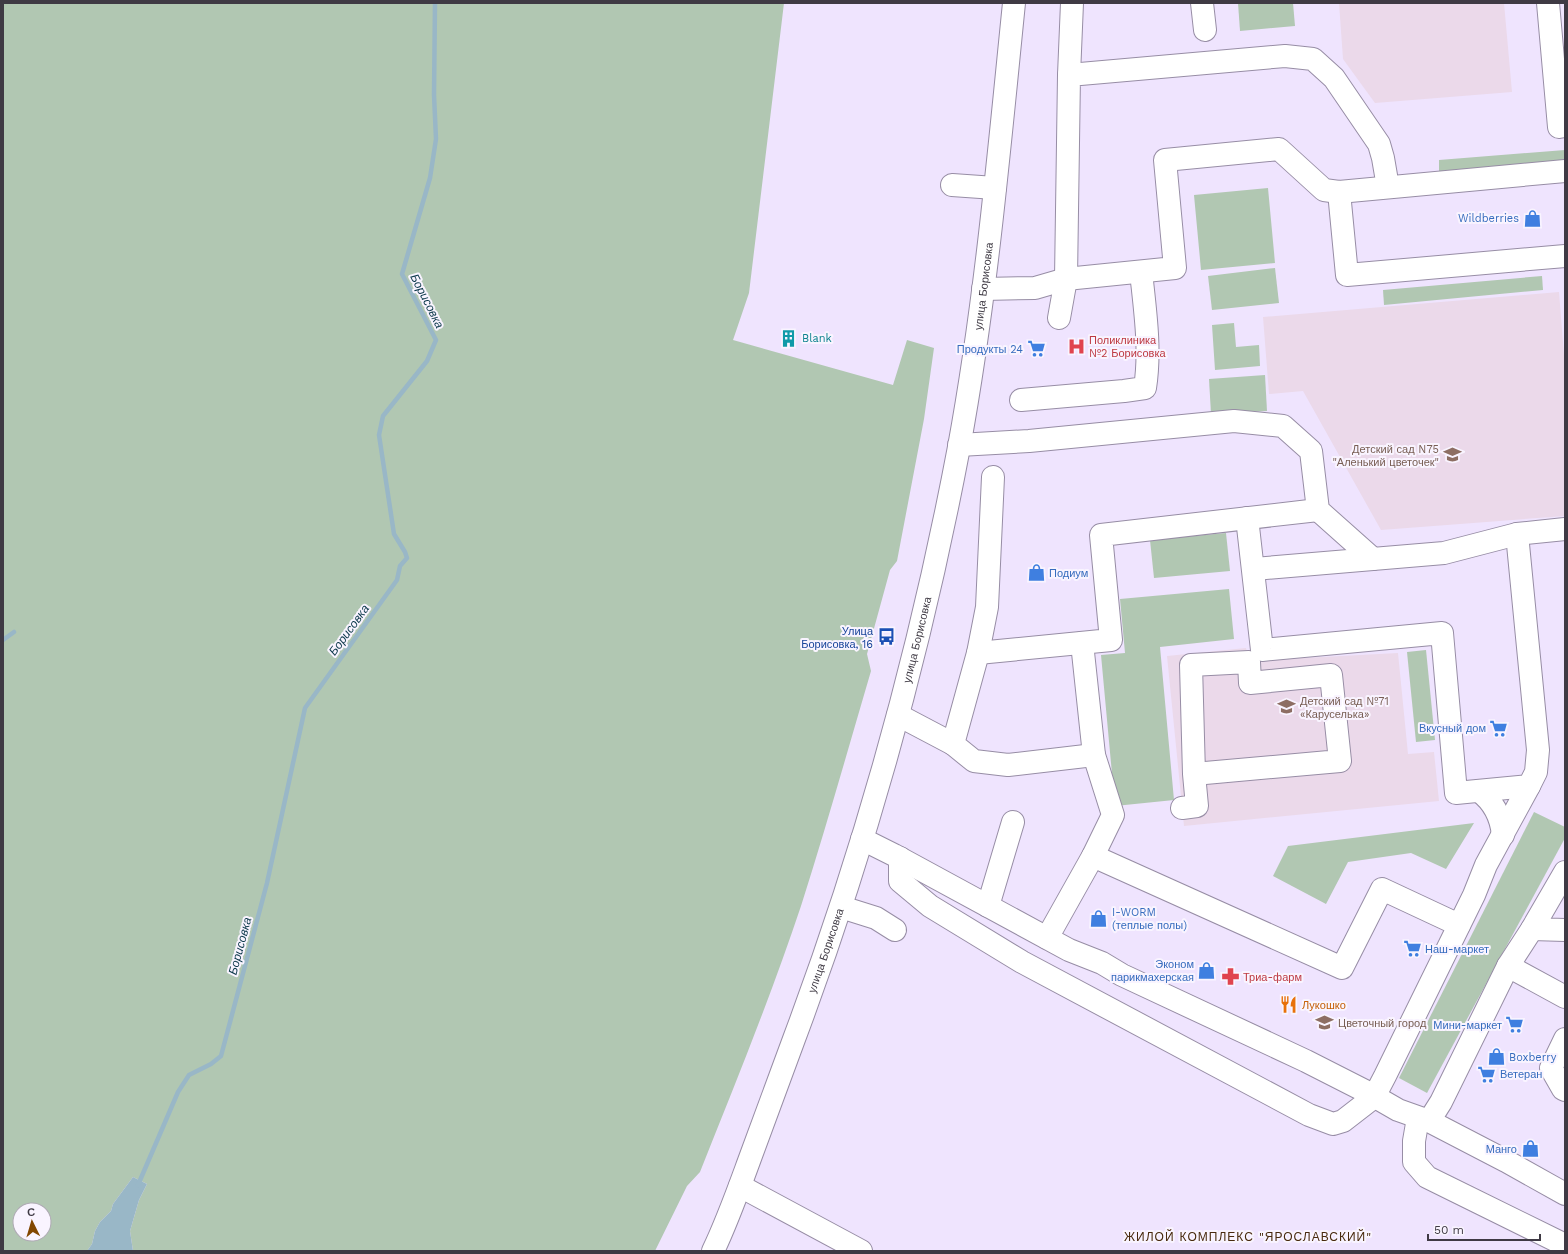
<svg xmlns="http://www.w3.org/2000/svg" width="1568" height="1254" viewBox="0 0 1568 1254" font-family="'Work Sans',sans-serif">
	<rect width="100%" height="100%" fill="#efe4fe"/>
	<!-- education -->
	<g fill="#ebd9ea">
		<path d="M1339,3H1504L1512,92L1375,103L1343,59Z"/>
		<path d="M1559,292L1565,368V516L1381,530L1303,391L1269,394L1263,317Z"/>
		<path d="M1246,648L1249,661L1398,653L1408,754L1434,752L1439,801L1184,826L1167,656Z"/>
	</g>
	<!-- green -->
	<g fill="#b1c7b2" fill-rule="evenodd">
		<path d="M3,3H784L749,293L733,340L893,385L907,340L934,348L924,419L897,561L890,570L867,654L871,671C848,749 826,828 801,906C771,996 735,1084 700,1172L687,1186L655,1251H133L130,1231L139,1200L147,1184L133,1177L113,1204L111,1211L100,1222L95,1231L92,1244L87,1251H3ZM20,1210H44V1234H20Z"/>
		<path d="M1238,3H1293L1295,26L1240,31Z"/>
		<path d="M1565,150V163L1439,173V160Z"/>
		<path d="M1268,188L1275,263L1201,270L1194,195Z"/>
		<path d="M1275,268L1279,303L1212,310L1208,276Z"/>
		<path d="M1542,276L1543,290L1384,305L1383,290Z"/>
		<path d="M1234,323L1236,347L1259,345L1260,366L1215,370L1212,325Z"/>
		<path d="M1265,375L1267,411L1211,414L1209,379Z"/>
		<path d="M1226,533L1230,571L1154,578L1150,540Z"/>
		<path d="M1229,589L1234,639L1160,647L1174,800L1115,806L1101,655L1125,653L1120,599Z"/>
		<path d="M1426,650L1435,740L1416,742L1407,652Z"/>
		<path d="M1534,812L1565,827V838L1427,1093L1399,1078Z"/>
		<path d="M1474,823L1446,869L1411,853L1348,862L1326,904L1273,876L1288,846Z"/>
	</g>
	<!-- water -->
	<path fill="#99b7c7" d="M133,1177L147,1184L139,1200L130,1231L133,1251H87L92,1244L95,1231L100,1222L111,1211L113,1204Z"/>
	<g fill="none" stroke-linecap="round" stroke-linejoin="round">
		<!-- stream -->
		<g stroke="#99b7c7" stroke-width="4.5">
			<path d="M3,640L14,632"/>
			<path d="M138,1185L178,1092L189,1075L211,1064L221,1056L267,883L305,708L397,580L400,566L407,558L405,552L394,534L379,435L383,416L427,361L436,340L402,274L430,178L436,139L434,95L435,3"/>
		</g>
		<defs>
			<g id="minor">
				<path d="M1202,3L1205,30"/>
				<path d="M1548,3L1559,127L1565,126"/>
				<path d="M1069,75L1072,3"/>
				<path d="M952,185L995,188"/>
				<path d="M1339,192L1347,275L1565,256"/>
				<path d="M983,289L1035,288L1066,279L1175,268L1165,160L1279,149L1324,190L1339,192L1565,171"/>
				<path d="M1059,318L1066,279L1069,75L1285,56L1313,59L1334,78L1379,144L1383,158L1388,187"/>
				<path d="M1021,400L1124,391L1145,388C1151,350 1145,310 1141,272"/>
				<path d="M959,445L1029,441L1234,421L1283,426L1311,451L1318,510L1373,559"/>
				<path d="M993,477L987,607L978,653L953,744L974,761L1008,765L1094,755"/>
				<path d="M1247,518L1262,650L1442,633L1456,793L1529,786L1536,772L1538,750L1517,534"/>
				<path d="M1254,569L1444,553L1517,534L1565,529"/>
				<path d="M1082,643L1094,755L1113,815L1093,856"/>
				<path d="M978,653L1111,640L1101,535L1318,510"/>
				<path d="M898,715L953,744"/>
				<path d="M1479,791C1494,802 1501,816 1503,835"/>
				<path d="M1182,808L1197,806L1194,774L1191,665L1249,662L1250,683L1331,675L1340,761L1194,774"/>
				<path d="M862,839L894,855L1069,950L1102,963L1122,975L1306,1061L1365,1091L1398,1110L1429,1121L1506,1161L1565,1194"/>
				<path d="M900,858V881L930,906L1022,962L1309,1115L1333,1124L1343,1121L1374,1097L1385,1076L1474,895L1486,865L1529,786"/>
				<path d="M1565,872L1532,929L1565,930"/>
				<path d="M988,906L1013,822"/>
				<path d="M841,907L876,918L895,930"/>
				<path d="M1047,938L1093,856L1342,968L1382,889L1459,925"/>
				<path d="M1508,966L1565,997"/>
				<path d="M1565,1039L1551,1068L1563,1089L1565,1090"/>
				<path d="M1418,1118L1414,1141V1162L1427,1177L1565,1245"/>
				<path d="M1429,1121L1441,1102L1508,966L1532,929"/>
				<path d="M740,1186L861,1251"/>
				<path id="s1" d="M713,1251C727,1222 738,1191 749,1161C764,1121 779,1080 794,1039C866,847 921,648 959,447C986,300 999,151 1014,3"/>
			</g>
		</defs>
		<!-- minor casing -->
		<use href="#minor" stroke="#978da5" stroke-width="24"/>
		<!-- minor -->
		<use href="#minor" stroke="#fff" stroke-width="22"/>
	</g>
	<!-- icons -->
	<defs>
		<symbol id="shop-bare" viewBox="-9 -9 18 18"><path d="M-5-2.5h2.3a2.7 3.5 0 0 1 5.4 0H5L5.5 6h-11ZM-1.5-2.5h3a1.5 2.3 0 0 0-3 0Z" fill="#3f7fe0" stroke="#f9f4ff" stroke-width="2.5" paint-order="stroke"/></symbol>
		<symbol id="building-bare" viewBox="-9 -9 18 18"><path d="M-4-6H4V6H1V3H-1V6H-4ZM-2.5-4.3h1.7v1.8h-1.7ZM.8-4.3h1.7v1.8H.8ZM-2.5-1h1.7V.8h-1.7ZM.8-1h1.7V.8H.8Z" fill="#0f9aa8" stroke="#f9f4ff" stroke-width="2.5" paint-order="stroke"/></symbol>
		<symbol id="hospital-bare" viewBox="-9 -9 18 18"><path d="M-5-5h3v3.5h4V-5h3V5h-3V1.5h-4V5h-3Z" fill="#e0444e" stroke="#f9f4ff" stroke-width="2.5" paint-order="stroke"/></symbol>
		<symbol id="supermarket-bare" viewBox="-9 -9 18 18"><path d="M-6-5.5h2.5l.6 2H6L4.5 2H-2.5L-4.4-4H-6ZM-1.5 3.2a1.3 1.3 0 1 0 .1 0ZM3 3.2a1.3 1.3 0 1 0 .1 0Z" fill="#3f7fe0" stroke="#f9f4ff" stroke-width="2.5" paint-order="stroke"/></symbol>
		<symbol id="school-bare" viewBox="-9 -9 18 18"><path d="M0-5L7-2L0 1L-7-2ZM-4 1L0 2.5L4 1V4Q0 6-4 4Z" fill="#8d6e63" stroke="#f9f4ff" stroke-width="2.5" paint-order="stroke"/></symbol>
		<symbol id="bus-bare" viewBox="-9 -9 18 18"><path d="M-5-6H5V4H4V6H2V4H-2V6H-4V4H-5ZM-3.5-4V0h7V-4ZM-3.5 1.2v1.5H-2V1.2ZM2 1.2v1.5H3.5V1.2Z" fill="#1a4fb4" stroke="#f9f4ff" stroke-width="2.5" paint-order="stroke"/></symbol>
		<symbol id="pharmacy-bare" viewBox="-9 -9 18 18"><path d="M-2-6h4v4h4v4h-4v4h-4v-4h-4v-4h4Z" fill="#e0444e" stroke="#f9f4ff" stroke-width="2.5" paint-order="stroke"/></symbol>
		<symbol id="restaurant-bare" viewBox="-9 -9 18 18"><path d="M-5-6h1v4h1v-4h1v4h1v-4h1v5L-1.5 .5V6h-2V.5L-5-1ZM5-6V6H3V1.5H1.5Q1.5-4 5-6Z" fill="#e8710a" stroke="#f9f4ff" stroke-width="2.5" paint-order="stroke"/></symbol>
	</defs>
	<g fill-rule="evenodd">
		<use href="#shop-bare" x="1520" y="206" width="25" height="25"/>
		<use href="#building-bare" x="776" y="326" width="25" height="25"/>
		<use href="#hospital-bare" x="1064" y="334" width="25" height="25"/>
		<use href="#supermarket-bare" x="1024" y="336" width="25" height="25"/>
		<use href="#school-bare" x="1440" y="442" width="25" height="25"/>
		<use href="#shop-bare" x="1024" y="560" width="25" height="25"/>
		<use href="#bus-bare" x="874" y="624" width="25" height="25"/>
		<use href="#school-bare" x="1274" y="694" width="25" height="25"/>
		<use href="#supermarket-bare" x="1486" y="716" width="25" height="25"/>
		<use href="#shop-bare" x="1086" y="906" width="25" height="25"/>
		<use href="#supermarket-bare" x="1400" y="936" width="25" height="25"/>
		<use href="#shop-bare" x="1194" y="958" width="25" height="25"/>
		<use href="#pharmacy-bare" x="1218" y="964" width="25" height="25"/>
		<use href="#restaurant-bare" x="1276" y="992" width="25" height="25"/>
		<use href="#school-bare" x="1312" y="1010" width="25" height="25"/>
		<use href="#supermarket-bare" x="1502" y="1012" width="25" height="25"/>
		<use href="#shop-bare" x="1484" y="1044" width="25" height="25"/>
		<use href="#supermarket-bare" x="1474" y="1062" width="25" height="25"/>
		<use href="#shop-bare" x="1518" y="1136" width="25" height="25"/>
	</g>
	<g text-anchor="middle" stroke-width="4" stroke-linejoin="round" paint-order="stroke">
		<!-- shop labels -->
		<g font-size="11" fill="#366cbe" stroke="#f9f4ff" text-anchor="end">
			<text x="1519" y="222">Wildberries</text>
			<text x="1023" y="353">Продукты 24</text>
			<text x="1049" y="577" text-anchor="start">Подиум</text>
			<text x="1486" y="732">Вкусный дом</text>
			<text x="1112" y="916" text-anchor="start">I-WORM<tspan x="1112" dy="13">(теплые полы)</tspan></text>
			<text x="1425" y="953" text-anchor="start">Наш-маркет</text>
			<text x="1194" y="968">Эконом<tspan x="1194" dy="13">парикмахерская</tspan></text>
			<text x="1502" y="1029">Мини-маркет</text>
			<text x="1509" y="1061" text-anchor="start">Boxberry</text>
			<text x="1500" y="1078" text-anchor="start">Ветеран</text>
			<text x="1517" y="1153">Манго</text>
		</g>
		<!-- street labels -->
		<g font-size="11" fill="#3f3a44" stroke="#f9f4ff">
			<text dy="4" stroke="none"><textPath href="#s1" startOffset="1005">улица Борисовка</textPath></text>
			<text dy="4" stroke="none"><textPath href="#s1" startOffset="645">улица Борисовка</textPath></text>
			<text dy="4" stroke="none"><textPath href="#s1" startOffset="321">улица Борисовка</textPath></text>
		</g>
		<!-- culture labels -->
		<g font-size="11" fill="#0d838f" stroke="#f9f4ff" text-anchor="start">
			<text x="802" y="342">Blank</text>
		</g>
		<!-- health labels -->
		<g font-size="11" fill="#be3a42" stroke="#f9f4ff" text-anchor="start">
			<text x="1089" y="344">Поликлиника<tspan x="1089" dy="13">№2 Борисовка</tspan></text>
			<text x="1243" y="981">Триа-фарм</text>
		</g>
		<!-- education labels -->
		<g font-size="11" fill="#785e54" stroke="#f9f4ff" text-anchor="start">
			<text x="1439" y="453" text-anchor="end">Детский сад N75<tspan x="1439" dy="13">"Аленький цветочек"</tspan></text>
			<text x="1300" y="705">Детский сад №71<tspan x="1300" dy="13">«Каруселька»</tspan></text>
			<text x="1338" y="1027">Цветочный город</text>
		</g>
		<!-- transit labels -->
		<g font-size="11" fill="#164399" stroke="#f9f4ff" text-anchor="end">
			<text x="873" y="635">Улица<tspan x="873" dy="13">Борисовка, 16</tspan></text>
		</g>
		<!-- food labels -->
		<g font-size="11" fill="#c56008" stroke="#f9f4ff" text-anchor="start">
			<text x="1302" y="1009">Лукошко</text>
		</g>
		<!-- water labels -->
		<g font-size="12" font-style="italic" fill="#0a3749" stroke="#f9f4ff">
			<text transform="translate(427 301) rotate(63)" y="4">Борисовка</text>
			<text transform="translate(349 630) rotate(-54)" y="4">Борисовка</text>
			<text transform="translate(240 946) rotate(-75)" y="4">Борисовка</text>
		</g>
		<!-- neighbourhood labels -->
		<g font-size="12" letter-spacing="1" fill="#482a0e" stroke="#f9f4ff">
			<text x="1248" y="1241">ЖИЛОЙ КОМПЛЕКС "ЯРОСЛАВСКИЙ"</text>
		</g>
	</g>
	<!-- border -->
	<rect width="1568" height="1254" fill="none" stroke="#3f3a44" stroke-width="8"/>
	<!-- north arrow -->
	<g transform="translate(32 1222) rotate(355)"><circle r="19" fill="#f9f4ff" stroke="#afaab4"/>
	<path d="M0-3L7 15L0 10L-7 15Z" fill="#824700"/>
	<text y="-6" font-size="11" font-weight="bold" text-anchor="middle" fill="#3f3a44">С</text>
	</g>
	<!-- scale -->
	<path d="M1428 1234v6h112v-6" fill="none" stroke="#3f3a44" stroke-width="2"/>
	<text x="1434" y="1234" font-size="12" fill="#3f3a44" stroke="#f9f4ff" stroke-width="3" paint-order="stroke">50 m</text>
</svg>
